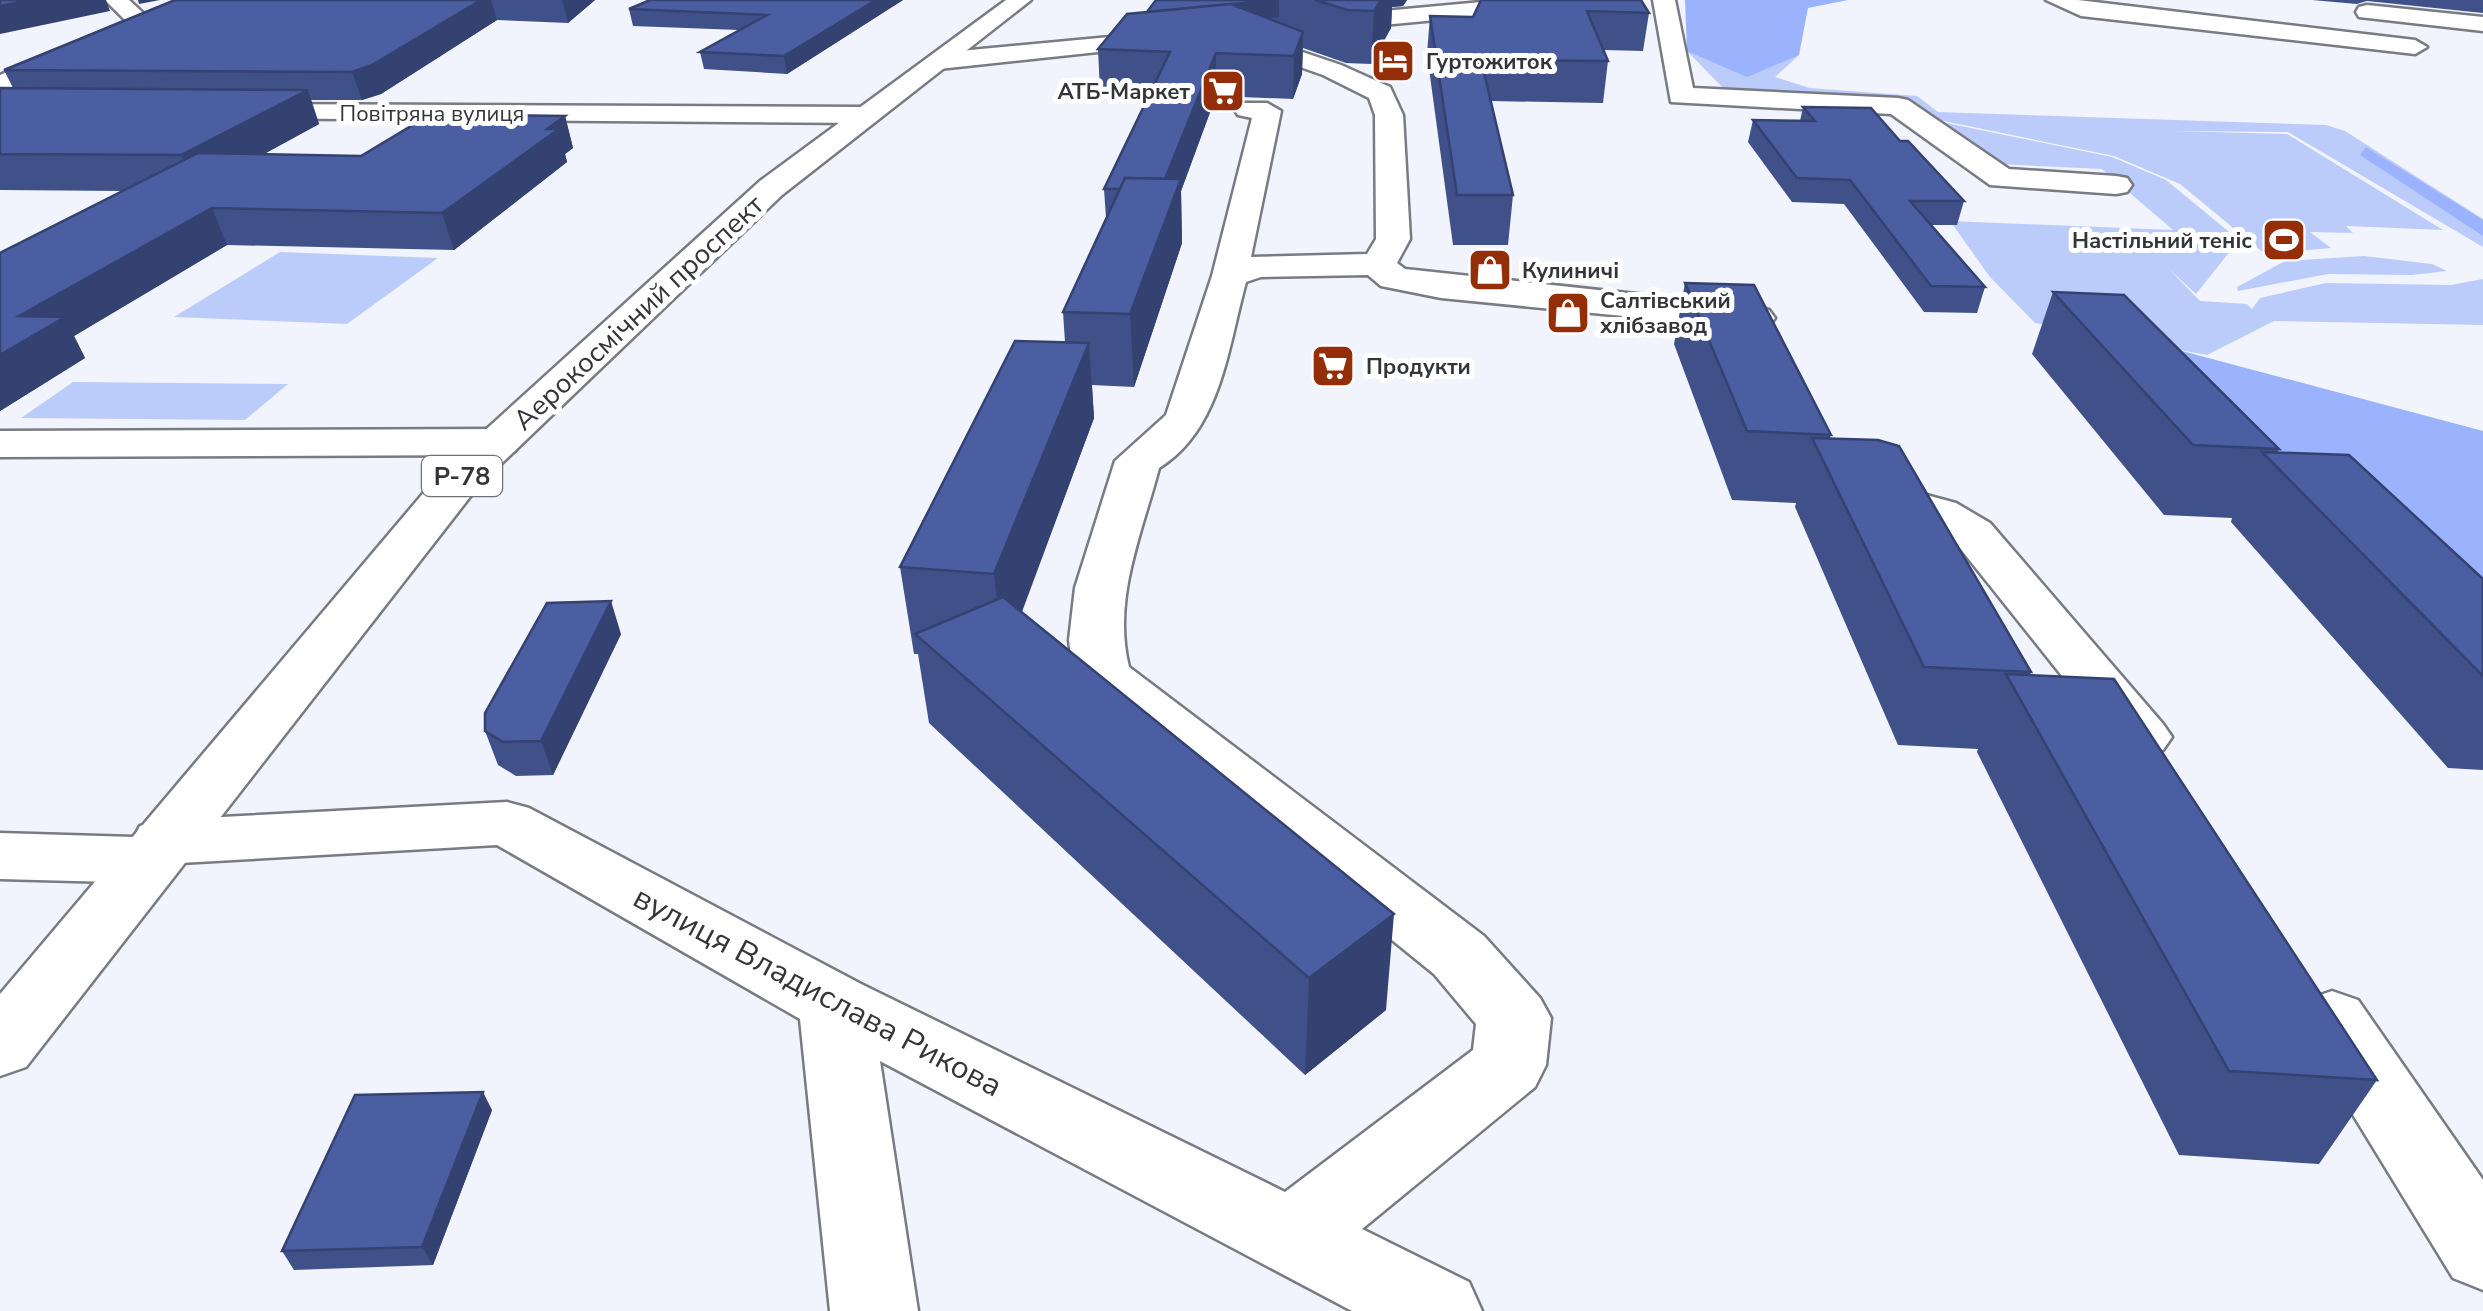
<svg xmlns="http://www.w3.org/2000/svg" width="2483" height="1311" viewBox="0 0 2483 1311" font-family="'Nunito Sans',sans-serif">
	<rect width="100%" height="100%" fill="#f1f4fc"/>
	<!-- green -->
	<g fill="#bbccfb">
		<path d="M1687,51L1799,55L1775,77L1810,88L1917,96L1938,112L2326,125L2345,131L2483,219V247L2288,132L2171,131L2287,134L2443,230L2346,226L2353,233L2310,232L2331,248L2265,254L2180,184L2114,156L1934,119L1729,94Z"/>
		<path d="M1922,118L2112,157L2166,180L2239,240L2196,294L2168,268L2200,301L2247,304L2252,309L2260,298L2326,283L2451,285L2483,279V325L2274,321L2207,355L2035,323L1990,277L1950,221L2173,230L2102,169L1997,164Z"/>
		<path d="M280,252L438,258L347,324L174,317Z"/>
		<path d="M2364,256L2432,264L2447,271L2412,275L2328,274L2238,291L2237,287L2285,261Z"/>
		<path d="M73,382L288,384L245,420L21,418Z"/>
	</g>
	<!-- forest -->
	<g fill="#9bb3fd">
		<path d="M1685,0H1848L1808,8L1799,55L1747,77L1687,51Z"/>
		<path d="M2366,147L2483,220V236L2360,155Z"/>
		<path d="M2107,331L2483,431V654Z"/>
	</g>
	<g fill="none" stroke-linecap="round" stroke-linejoin="round">
		<defs>
			<g id="minor">
				<path d="M105,0H129L154,23L150,28L0,93V75L126,21Z"/>
				<path d="M1503,0H1586L1575,7L1319,31L1307,24L1319,17Z"/>
				<path d="M1653,0H1675L1693,88L1898,98L1908,100L2009,169L2116,176L2127,178L2132,185L2127,192L2116,194L1990,185L1891,114L1671,102Z"/>
				<path d="M2046,0H2078L2415,40L2427,47L2415,54L2081,16Z"/>
				<path d="M2367,5L2483,17V31L2359,17L2356,12L2359,7Z"/>
				<path d="M1234,29L1341,65L1390,87L1403,115L1410,239L1397,263L1405,269L1756,307L1769,310L1775,318L1769,326L1756,329L1441,298L1381,286L1368,275L1261,277L1246,282C1228,347 1221,430 1159,468C1142,533 1112,599 1129,667L1484,936L1540,998L1551,1018L1546,1065L1535,1087L1362,1229L1469,1282L1482,1311H1352L880,1061L918,1311H830L800,1019L497,845L180,863L172,876L149,883L0,879V833L134,837L140,826L163,820L507,802L529,808L861,984L1285,1192L1473,1050L1476,1024L1434,974L1110,711L1089,691L1072,665L1069,640L1075,588L1115,461L1166,415L1212,276L1252,118L1238,115L1234,109L1238,103H1267L1281,111L1251,257L1367,254L1376,239L1375,115L1369,98L1323,75L1226,41L1222,36Z"/>
				<path d="M1174,31L1182,33L1186,38L1182,43L939,69L926,61L939,53Z"/>
				<path d="M243,104L863,107L877,115L863,123L233,118L229,112Z"/>
				<path d="M499,429L515,433L521,442L515,451L499,455L0,457V431Z"/>
				<path d="M1867,479L1956,503L1990,523L2163,724L2172,737L2163,750L2142,756L2121,750L1956,543L1922,523L1850,503L1844,493L1850,483Z"/>
				<path d="M2332,991L2358,1000L2483,1180V1290L2453,1278L2295,1020L2306,1000Z"/>
			</g>
			<path id="highway" d="M1006,0H1031L782,195L480,484L26,1067L0,1076V994L448,464L760,181Z"/>
		</defs>
		<!-- minor casing -->
		<use href="#minor" stroke="#787b82" stroke-width="5"/>
		<!-- highway casing -->
		<use href="#highway" stroke="#787b82" stroke-width="5"/>
		<!-- minor -->
		<use href="#minor" fill="#fff" fill-rule="evenodd"/>
		<!-- highway -->
		<use href="#highway" fill="#fff" fill-rule="evenodd"/>
	</g>
	<!-- wall -->
	<g fill="#40518a">
		<path d="M175,0H595L568,23L497,20L381,94L362,100H311L319,124L264,154L361,156L565,116L573,148L565,154L567,162L454,250L227,245L74,336L85,358L0,411V253L123,191L0,190V88H13L4,70Z"/>
		<path d="M650,0H903L787,74L704,69L700,52L739,30L633,26L629,9Z"/>
		<path d="M1156,0H1407L1403,6L1392,7L1391,28L1371,64L1346,63L1303,48L1302,74L1293,99L1216,96L1181,191L1182,243L1134,387L1092,385L1094,418L1022,612L1386,1010L1305,1075L929,723L918,654H914L900,567L1065,342L1063,312L1106,218L1104,189L1150,94L1100,92L1098,49L1147,12Z"/>
		<path d="M1481,0L1649,13L1643,51L1604,50L1608,61L1603,103L1491,101L1513,195L1508,245H1453L1427,54L1430,16L1473,17Z"/>
		<path d="M2312,0H2483V13L2367,1L2357,4Z"/>
		<path d="M1803,107L1900,141L1964,201L1957,225H1931L1985,287L1977,313L1924,312L1844,204L1792,202L1748,142L1753,120L1800,121Z"/>
		<path d="M1685,283L1831,435L1830,438L2031,672L2030,675L2377,1080L2319,1164L2179,1155L1977,752L1978,749L1898,745L1795,507L1796,503L1732,500L1674,344Z"/>
		<path d="M2053,292L2279,449L2277,453L2483,579V770L2448,768L2231,522L2232,518L2164,515L2032,354Z"/>
		<path d="M621,634L553,775L516,776L498,765L485,731Z"/>
		<path d="M492,1110L433,1265L294,1270L282,1251Z"/>
	</g>
	<!-- shaded-wall -->
	<g fill="#344271">
		<path d="M30,0H106L110,11L0,34V6Z"/>
		<path d="M138,0H160L139,4Z"/>
		<path d="M481,0H491L497,20L381,94L362,100L352,72Z"/>
		<path d="M562,0H595L568,23Z"/>
		<path d="M876,0H903L787,74L784,56Z"/>
		<path d="M1279,0V17L1147,30V12Z"/>
		<path d="M1315,0H1407L1403,6L1392,7L1391,28L1371,64L1374,11Z"/>
		<path d="M1303,32L1302,74L1293,99L1294,56Z"/>
		<path d="M1216,53V96L1181,191L1182,243L1134,387L1130,314L1161,191Z"/>
		<path d="M308,90L319,124L196,191L181,155Z"/>
		<path d="M565,116L573,148L565,154L567,162L454,250L442,213Z"/>
		<path d="M212,208L227,245L74,336L85,358L0,411V355L19,316Z"/>
		<path d="M1089,343L1094,418L1003,661L994,574Z"/>
		<path d="M611,601L621,634L553,775L541,741Z"/>
		<path d="M1394,914L1386,1010L1305,1075L1309,978Z"/>
		<path d="M483,1092L492,1110L433,1265L422,1247Z"/>
	</g>
	<!-- building -->
	<g fill="#4b5ea1" stroke="#344271" stroke-width="2.5">
		<path d="M0,0H30L0,6Z"/>
		<path d="M175,0H481L372,65L352,72L4,70Z"/>
		<path d="M650,0H876L784,56L700,52L767,15L629,9Z"/>
		<path d="M1156,0H1275L1147,12Z"/>
		<path d="M1315,0H1381L1374,11L1348,10Z"/>
		<path d="M1481,0H1641L1649,13L1587,11L1608,61L1481,60L1513,195H1457L1430,16L1473,17Z"/>
		<path d="M1231,4L1303,32L1294,56L1216,53L1165,179L1125,178L1120,189H1104L1170,52L1098,49L1127,14Z"/>
		<path d="M0,88L308,90L181,155L0,154Z"/>
		<path d="M1803,107L1871,108L1900,141H1908L1964,201H1910L1985,287L1931,286L1850,180L1797,178L1753,120L1815,121Z"/>
		<path d="M431,114L565,116L547,129H559L442,213L212,208L19,316L65,317L0,355V253L198,153L361,156Z"/>
		<path d="M1125,178L1181,179L1130,314L1063,312Z"/>
		<path d="M1685,283L1754,285L1831,435L1747,431Z"/>
		<path d="M2053,292L2124,295L2279,449L2193,445Z"/>
		<path d="M1015,341L1089,343L994,574L900,567Z"/>
		<path d="M1812,438L1878,440L1899,446L2031,672L1924,667Z"/>
		<path d="M2262,452L2349,455L2483,579V676Z"/>
		<path d="M1003,597L1394,914L1309,978L915,634Z"/>
		<path d="M611,601L541,741L503,742L485,731V713L547,603Z"/>
		<path d="M2006,674L2114,679L2377,1080L2229,1071Z"/>
		<path d="M483,1092L422,1247L282,1251L355,1095Z"/>
	</g>
	<!-- icons -->
	<defs>
		<symbol id="hotel-square" viewBox="-11 -11 22 22"><rect x="-9" y="-9" width="18" height="18" rx="4" fill="#942e08" stroke="#fff"/><path d="M-6-4.5h1.5V1H6V5H4.5V3h-9V5H-6ZM-4 0a1.8 1.8 0 1 1 3.6 0ZM.5 0V-2.5h3Q6-2.5 6 0Z" fill="#fff"/></symbol>
		<symbol id="supermarket-square" viewBox="-11 -11 22 22"><rect x="-9" y="-9" width="18" height="18" rx="4" fill="#942e08" stroke="#fff"/><path d="M-6-5.5h2.5l.6 2H6L4.5 2H-2.5L-4.4-4H-6ZM-1.5 3.2a1.3 1.3 0 1 0 .1 0ZM3 3.2a1.3 1.3 0 1 0 .1 0Z" fill="#fff"/></symbol>
		<symbol id="stadium-square" viewBox="-11 -11 22 22"><rect x="-9" y="-9" width="18" height="18" rx="4" fill="#942e08" stroke="#fff"/><path d="M0-5a6.5 5 0 1 0 0 10a6.5 5 0 1 0 0-10ZM-3.5-1.8h7v3.6h-7Z" fill="#fff"/></symbol>
		<symbol id="shop-square" viewBox="-11 -11 22 22"><rect x="-9" y="-9" width="18" height="18" rx="4" fill="#942e08" stroke="#fff"/><path d="M-5-2.5h2.3a2.7 3.5 0 0 1 5.4 0H5L5.5 6h-11ZM-1.5-2.5h3a1.5 2.3 0 0 0-3 0Z" fill="#fff"/></symbol>
	</defs>
	<g fill-rule="evenodd">
		<use href="#hotel-square" x="1368" y="36" width="50" height="50"/>
		<use href="#supermarket-square" x="1198" y="66" width="50" height="50"/>
		<use href="#stadium-square" x="2259" y="215" width="50" height="50"/>
		<use href="#shop-square" x="1465" y="245" width="50" height="50"/>
		<use href="#shop-square" x="1543" y="288" width="50" height="50"/>
		<use href="#supermarket-square" x="1308" y="341" width="50" height="50"/>
	</g>
	<g text-anchor="middle" stroke-width="10" stroke-linejoin="round" paint-order="stroke">
		<!-- far-poi labels -->
		<g font-size="22" font-weight="bold" fill="#343538" stroke="#fff" text-anchor="start">
			<text x="1426" y="69">Гуртожиток</text>
			<text x="1190" y="99" text-anchor="end">АТБ-Маркет</text>
			<text x="2252" y="248" text-anchor="end">Настільний теніс</text>
			<text x="1522" y="278">Кулиничі</text>
			<text x="1600" y="308">Салтівський<tspan x="1600" dy="25">хлібзавод</tspan></text>
			<text x="1366" y="374">Продукти</text>
		</g>
		<!-- far-street labels -->
		<g font-size="22" fill="#343538" stroke="#fff">
			<text x="432" y="121">Повітряна вулиця</text>
		</g>
		<!-- shield labels -->
		<rect fill="#fff" stroke="#717274" stroke-width="2.5" x="422" y="456" width="80" height="40" rx="8"/>
		<g font-size="25" font-weight="bold" fill="#343538">
			<text x="462" y="485">Р-78</text>
		</g>
		<!-- street labels -->
		<g font-size="28" fill="#343538" stroke="#fff">
			<text transform="translate(638 312) rotate(-43)" y="10">Аерокосмічний проспект</text>
		</g>
		<!-- near-street labels -->
		<g font-size="32" fill="#343538" stroke="#fff">
			<text transform="translate(818 991) rotate(28)" y="11">вулиця Владислава Рикова</text>
		</g>
	</g>
</svg>
